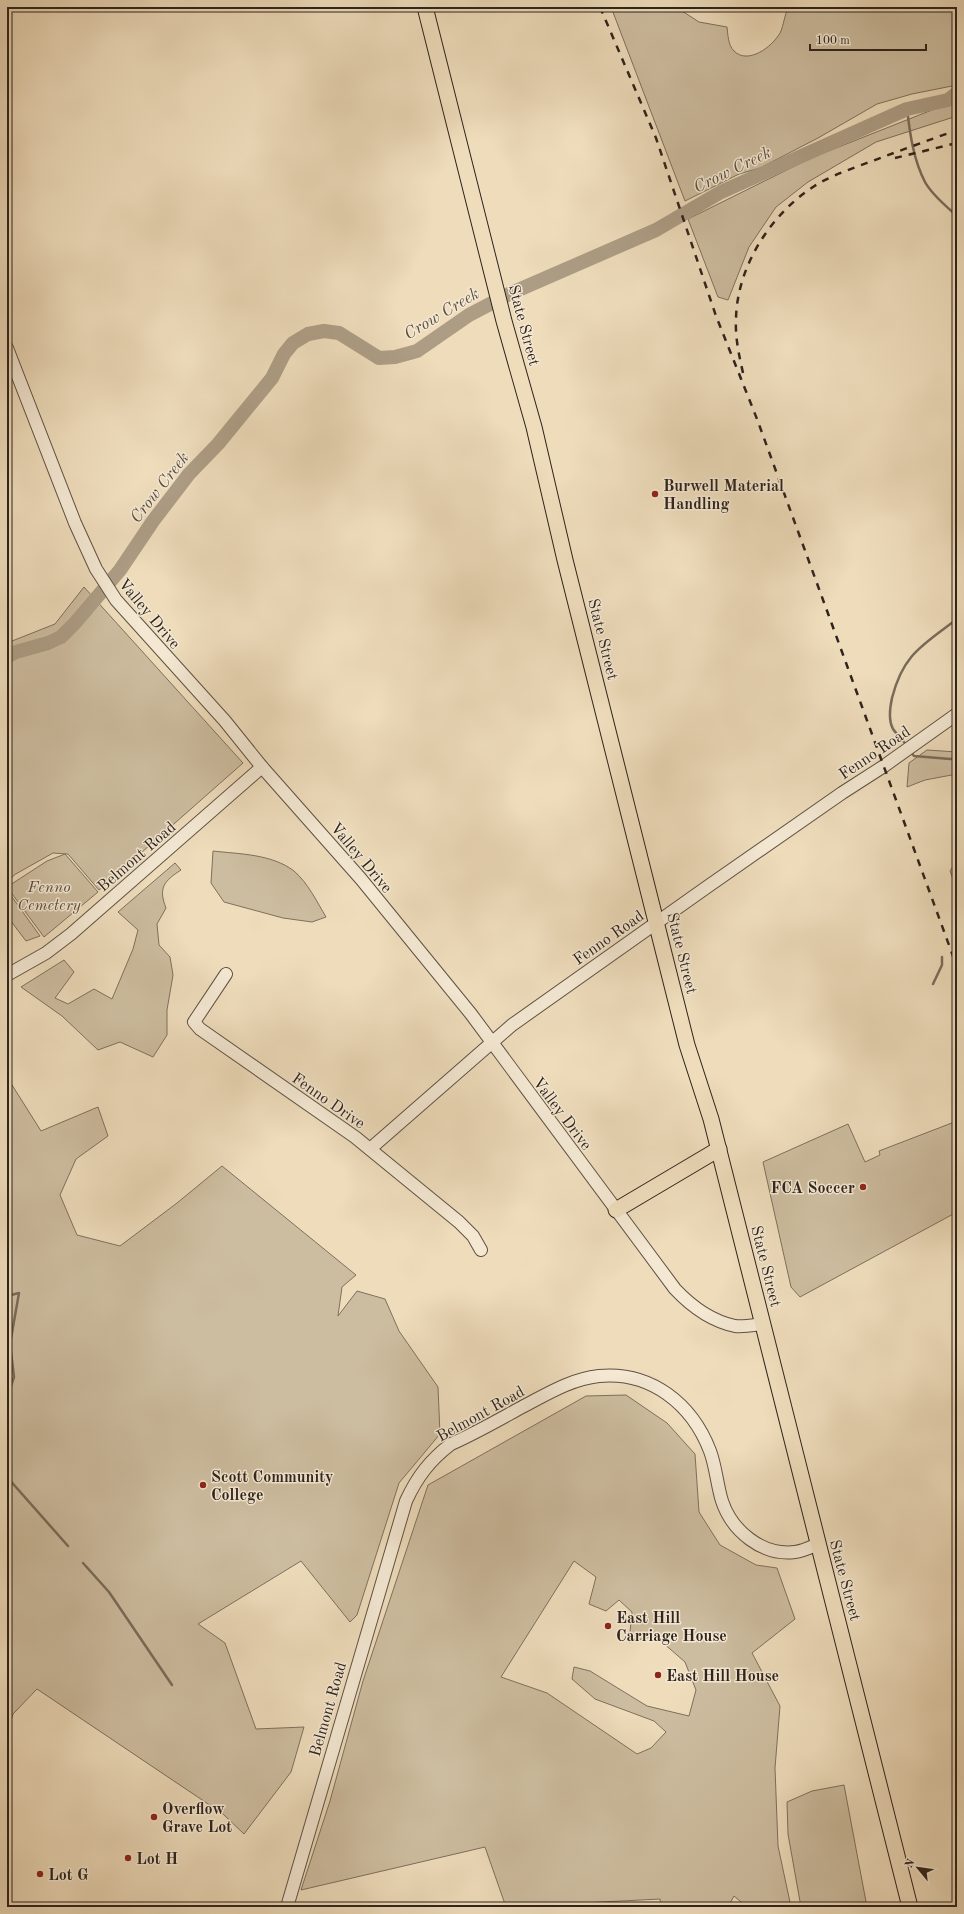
<svg xmlns="http://www.w3.org/2000/svg" width="964" height="1914" viewBox="0 0 964 1914" font-family="'Old Standard TT',serif">
	<rect width="100%" height="100%" fill="#eedcbb"/>
	<filter id="stains"><feTurbulence type="fractalNoise" baseFrequency=".005" numOctaves="4"/><feColorMatrix values="0 0 0 0 .2 0 0 0 0 .09 0 0 0 0 .02 0 0 0 .5 -.17"/></filter>
	<radialGradient id="worn" r=".72"><stop offset=".6" stop-color="#630" stop-opacity="0"/><stop offset="1" stop-color="#630" stop-opacity=".3"/></radialGradient>
	<!-- green -->
	<g fill="#cdbda0" stroke="#7e705e" fill-rule="evenodd">
		<path d="M611,7H676L699,22L727,27C728,35 728,45 734,51C748,65 772,47 780,33C784,25 784,15 789,7H957V82L952,86L912,94L877,104L818,138L760,168L739,174L685,201Z"/>
		<path d="M957,100V116L876,142L808,182L776,207L749,247L728,300L718,297L688,219L811,158Z"/>
		<path d="M84,587L243,763L99,890L68,854L53,853L14,875L7,884V643L55,624Z"/>
		<path d="M927,750L957,752V774L925,780L907,787L909,763Z"/>
		<path d="M213,851C239,854 272,854 294,871C308,883 317,902 326,917L312,922L283,918L224,902L211,883Z"/>
		<path d="M65,854L98,892L44,937L7,887L47,861Z"/>
		<path d="M957,860V890L950,871Z"/>
		<path d="M175,863L181,870C164,881 158,888 166,908L157,924L159,945L170,957L173,975L167,1010V1035L153,1057L120,1042L98,1050L62,1016L21,987L64,960L74,972L55,998L68,1004L94,989L112,999L133,949L138,930L118,912Z"/>
		<path d="M7,890L40,936L26,941L7,916Z"/>
		<path d="M7,1077L41,1131L98,1107L108,1136L76,1159L60,1195L77,1235L120,1246L177,1203L222,1166L356,1275L342,1287L338,1316L357,1291L385,1299L399,1331L438,1387L440,1434L399,1483L357,1615L350,1622L301,1561L198,1624L225,1643L256,1729L304,1727L291,1772L244,1834L223,1814L37,1689L13,1714L7,1734Z"/>
		<path d="M957,1121V1212L800,1297L791,1287L763,1162L848,1124L865,1162L880,1155L879,1151Z"/>
		<path d="M626,1395L667,1423L695,1454L699,1512L720,1545L756,1565L777,1568L795,1619L752,1653L780,1706L775,1768L778,1846L791,1907H747L734,1896L728,1907H661L660,1899L506,1907L485,1847L301,1890L330,1801L363,1681L428,1485L586,1396ZM574,1561L596,1577L589,1604L606,1611L619,1600L632,1612L629,1642L655,1636L685,1662L696,1690L689,1716L647,1706L590,1671L574,1667L572,1679L595,1699L654,1721L666,1732L651,1748L637,1754L547,1693L501,1677Z"/>
		<path d="M844,1785L867,1907H801L788,1834L787,1802L812,1791Z"/>
	</g>
	<g fill="none" stroke-linecap="round" stroke-linejoin="round">
		<!-- stream -->
		<g stroke="#7a6c5b" stroke-width="2.5">
			<path d="M907,109C910,133 913,159 925,182C932,195 946,206 957,216"/>
			<path d="M907,746C903,740 897,735 893,729C888,720 890,707 892,698C903,654 923,645 957,619"/>
			<path d="M910,751L914,756L950,759L957,758"/>
			<path d="M933,984L942,965V957"/>
			<path d="M7,1243L10,1254L7,1258"/>
			<path d="M7,1296L19,1293L10,1344L14,1377L7,1398"/>
			<path d="M7,1477L68,1546"/>
			<path d="M83,1563L109,1592L172,1685"/>
		</g>
		<!-- river -->
		<path stroke="#ad9d85" stroke-width="14" d="M7,657L16,652L48,643L61,637L75,623L120,570L153,521L189,474L218,444L272,378L284,354L293,343L308,334L324,331L339,333L379,358L395,357L417,351L469,315L509,294L656,230L721,192L907,109L948,100L957,93"/>
		<defs>
			<g id="minor">
				<path d="M7,348L75,523L96,569L116,600L225,721L262,767L361,879L471,1014L675,1289C691,1306 711,1321 735,1326C743,1327 754,1325 762,1324"/>
				<path d="M226,974L194,1022L200,1029L355,1137L459,1222L473,1236L481,1250"/>
				<path d="M7,975L46,953L71,934L262,767"/>
				<path d="M370,1149L512,1025L707,887L842,793L884,766L957,714"/>
				<path d="M287,1907L406,1501C417,1477 430,1460 451,1444C476,1433 500,1419 524,1406C547,1394 571,1379 599,1376C651,1371 692,1404 710,1451C716,1467 717,1485 722,1501C732,1531 762,1556 795,1552C803,1551 811,1547 818,1544"/>
			</g>
			<g id="major">
				<path d="M425,7L504,321L534,427L565,560L687,1045L711,1119L910,1907"/>
				<path d="M616,1210L719,1149"/>
			</g>
		</defs>
		<!-- minor casing -->
		<use href="#minor" stroke="#5e5144" stroke-width="14"/>
		<!-- major casing -->
		<use href="#major" stroke="#2e231c" stroke-width="17"/>
		<!-- minor -->
		<use href="#minor" stroke="#f4e8d3" stroke-width="12"/>
		<!-- major -->
		<use href="#major" stroke="#eedcbb" stroke-width="15"/>
		<!-- rail -->
		<g stroke="#2e231c" stroke-width="2.5" stroke-dasharray="7 7" stroke-linecap="butt">
			<path d="M600,7L656,138L716,316L757,419L957,967"/>
			<path d="M895,158L957,143"/>
			<path d="M743,373C739,355 735,337 736,319C737,264 774,209 821,182C840,172 862,165 883,157C907,148 932,139 957,130"/>
		</g>
	</g>
	<!-- markers -->
	<g fill="#8f2418" stroke="#f4e8d3" stroke-width="1.5">
		<circle cx="655" cy="494" r="4"/>
		<circle cx="863" cy="1187" r="4"/>
		<circle cx="203" cy="1485" r="4"/>
		<circle cx="608" cy="1626" r="4"/>
		<circle cx="658" cy="1675" r="4"/>
		<circle cx="154" cy="1817" r="4"/>
		<circle cx="128" cy="1858" r="4"/>
		<circle cx="40" cy="1874" r="4"/>
	</g>
	<g text-anchor="middle" stroke-width="3" stroke-linejoin="round" paint-order="stroke">
		<!-- street labels -->
		<g font-size="16" fill="#2e231c" stroke="#f4e8d3">
			<text transform="translate(525 325) rotate(75)" y="6">State Street</text>
			<text transform="translate(150 613) rotate(50)" y="6">Valley Drive</text>
			<text transform="translate(604 639) rotate(76)" y="6">State Street</text>
			<text transform="translate(874 752) rotate(-34)" y="6">Fenno Road</text>
			<text transform="translate(136 856) rotate(-41)" y="6">Belmont Road</text>
			<text transform="translate(362 857) rotate(50)" y="6">Valley Drive</text>
			<text transform="translate(608 937) rotate(-35)" y="6">Fenno Road</text>
			<text transform="translate(683 953) rotate(76)" y="6">State Street</text>
			<text transform="translate(329 1100) rotate(35)" y="6">Fenno Drive</text>
			<text transform="translate(563 1113) rotate(53)" y="6">Valley Drive</text>
			<text transform="translate(767 1266) rotate(76)" y="6">State Street</text>
			<text transform="translate(480 1413) rotate(-29)" y="6">Belmont Road</text>
			<text transform="translate(846 1580) rotate(75)" y="6">State Street</text>
			<text transform="translate(327 1709) rotate(-74)" y="6">Belmont Road</text>
		</g>
		<!-- poi labels -->
		<g font-size="16" font-weight="bold" fill="#2e231c" stroke="#f4e8d3" text-anchor="start">
			<text x="663" y="491">Burwell Material<tspan x="663" dy="18">Handling</tspan></text>
			<text x="855" y="1193" text-anchor="end">FCA Soccer</text>
			<text x="211" y="1482">Scott Community<tspan x="211" dy="18">College</tspan></text>
			<text x="616" y="1623">East Hill<tspan x="616" dy="18">Carriage House</tspan></text>
			<text x="666" y="1681">East Hill House</text>
			<text x="162" y="1814">Overflow<tspan x="162" dy="18">Grave Lot</tspan></text>
			<text x="136" y="1864">Lot H</text>
			<text x="48" y="1880">Lot G</text>
		</g>
		<!-- park labels -->
		<g font-size="16" font-style="italic" fill="#564a3d" stroke="#f4e8d3">
			<text x="49" y="892">Fenno<tspan x="49" dy="18">Cemetery</tspan></text>
		</g>
		<!-- water labels -->
		<g font-size="17" font-style="italic" fill="#5a4e41" stroke="#f4e8d3">
			<text transform="translate(732 169) rotate(-26)" y="6">Crow Creek</text>
			<text transform="translate(441 313) rotate(-31)" y="6">Crow Creek</text>
			<text transform="translate(159 487) rotate(-52)" y="6">Crow Creek</text>
		</g>
	</g>
	<!-- margin -->
	<rect width="964" height="1914" fill="none" stroke="#eedcbb" stroke-width="24"/>
	<rect x="8" y="8" width="948" height="1898" fill="none" stroke="#2e231c" stroke-width="2"/>
	<rect x="12" y="12" width="940" height="1890" fill="none" stroke="#2e231c"/>
	<!-- north arrow -->
	<g transform="translate(918 1868) rotate(299)" stroke="#f4e8d3" stroke-width="3" paint-order="stroke">
	<path d="M0-3L7 15L0 10L-7 15Z" fill="#2e231c"/>
	<text y="-6" font-size="11" font-weight="bold" text-anchor="middle" fill="#2e231c">N</text>
	</g>
	<!-- scale -->
	<path d="M810 44v6h116v-6" fill="none" stroke="#2e231c" stroke-width="2"/>
	<text x="816" y="44" font-size="12" fill="#2e231c" stroke="#f4e8d3" stroke-width="3" paint-order="stroke">100 m</text>
	<rect width="100%" height="100%" filter="url(#stains)"/>
	<rect width="100%" height="100%" fill="url(#worn)"/>
</svg>
